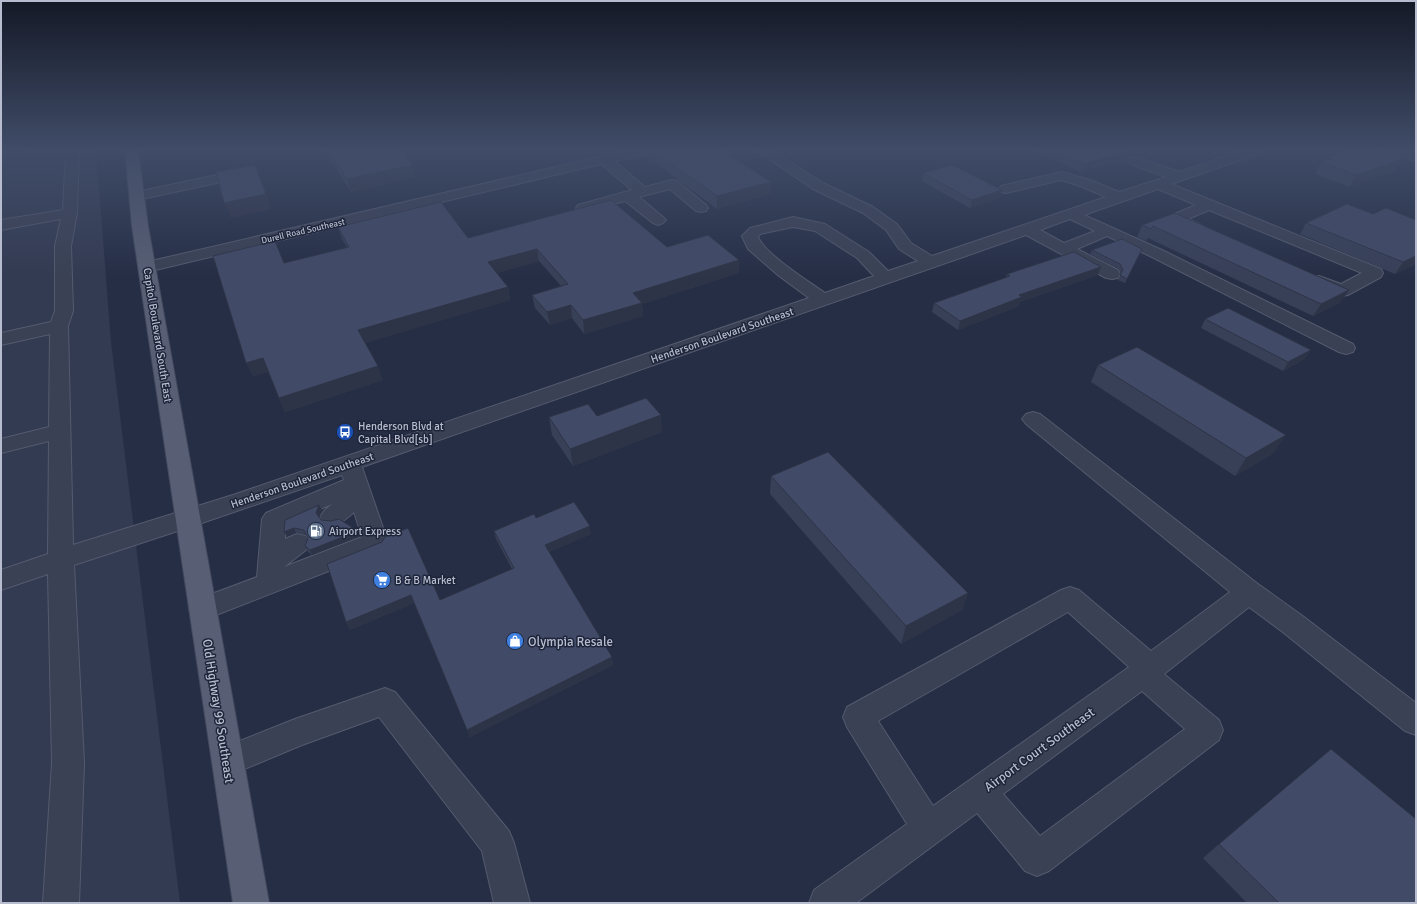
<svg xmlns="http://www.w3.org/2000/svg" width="1417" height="904" viewBox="0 0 1417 904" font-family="Signika,sans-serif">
	<rect width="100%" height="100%" fill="#252e45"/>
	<!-- airport -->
	<path fill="#333b52" d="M1,150H96L111,342L180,903H1Z"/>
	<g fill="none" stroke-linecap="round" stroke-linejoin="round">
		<defs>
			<g id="minor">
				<path d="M66,150H79L77,213L71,246L73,311L68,326L73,545L236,494L809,298L779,276L748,249L742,236L750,228L793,217L825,224L869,252L888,271L918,261L899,249L886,230L863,213L813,189L756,150H771L823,183L873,207L897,224L911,243L932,256L1106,197L1080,186L1061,180L1006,193L1001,192L999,189L1001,186L1062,172L1090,180L1119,192L1166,177L1130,164L1128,161L1130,158H1140L1179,172L1243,150H1262L1261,153L1171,184L1381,269L1383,273L1381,277L1348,295L1342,296L1313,285L1311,281L1313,277L1319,276L1341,284L1362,273L1209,210L1188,219L1201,225L1204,228L1201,231C1192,234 1173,227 1167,219L1170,216L1196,205L1158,189L1084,215L1164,251L1353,344L1355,348L1353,352L1346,354L1339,352L1152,257L1107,236L1077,249L1118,270L1120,274L1118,278L1112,279L1106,278L1026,235L362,467L388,542L385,549L211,617L202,620L193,617L189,609L193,601L257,577L262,519L266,513L344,480L342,475L196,525L74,565L84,763L79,903H43L52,763L48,574L1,590V570L48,554L49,441L1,453V439L49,427L50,334L1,345V333L51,322L55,311V246L61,219L1,230V220L63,210ZM1070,219L1095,231L1064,243L1040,230ZM793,227L815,231L857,258L874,276L825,293C808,281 765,254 758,237L760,234ZM332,504L324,511L320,517L324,523C337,528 344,521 354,512L362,537L284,567L306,550L309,543L306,536L297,534L285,539L286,524Z"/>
				<path d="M629,150H652L651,153L614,161L645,187L672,180L677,181L706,205L708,208L706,211L701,212L696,211L670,189L639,197L663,217L666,220L663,223L658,225L653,223L625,201L583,212L578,211L576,208L578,205L632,190L601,164L147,272L141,270L139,267L141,264L147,262Z"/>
				<path d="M1388,150H1408L1416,153V161L1389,153Z"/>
				<path d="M221,174L226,175L228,178L226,181L137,200L132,199L130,196L132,193L137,192Z"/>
				<path d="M1033,412L1040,414L1258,584L1304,617L1416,703V735L1405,731L1284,633L1249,607L1164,674L1219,720L1223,730L1219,740L1049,871L1037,876L1025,871L977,813L856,903H809L814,890L907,824L847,727L843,717L847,707L1061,590L1070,587L1079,590L1151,651L1230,592L1026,424L1022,419L1026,414ZM1068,612L1129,667L933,806L878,721ZM1142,691L1185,729L1040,836L1003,794Z"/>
				<path d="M385,688L395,692L509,831L514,843L530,903H494L482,851L379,717L302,745L228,776L217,772L212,761L217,750L295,719Z"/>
			</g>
			<path id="major" d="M125,150H138L148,226L269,903H233L132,226Z"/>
		</defs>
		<!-- minor casing -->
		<use href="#minor" stroke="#555b6f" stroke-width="2"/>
		<!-- major casing -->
		<use href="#major" stroke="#43495e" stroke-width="2"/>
		<!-- minor -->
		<use href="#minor" fill="#3a4154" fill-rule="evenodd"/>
		<!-- major -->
		<use href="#major" fill="#585f74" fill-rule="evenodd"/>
	</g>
	<!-- wall -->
	<g fill="#384058">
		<path d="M324,150H401L403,153L412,165L415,177L351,192Z"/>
		<path d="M645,150H722L771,182L770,194L717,209L646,156Z"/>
		<path d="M1033,150H1148L1144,151L1143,153L1081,172Z"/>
		<path d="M1326,158L1396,171L1349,187L1315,174L1321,162L1324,161Z"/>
		<path d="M923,173L1000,198L970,208L922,181Z"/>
		<path d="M1175,213L1341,302L1313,316L1148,238L1146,241L1137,237L1142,225Z"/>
		<path d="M1373,214L1416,264L1395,274L1300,234L1306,223Z"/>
		<path d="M338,227L468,238L667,247L739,273L642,304L643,316L584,334L572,318L550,325L535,308L532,295L561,286L539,261L497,273L508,287L510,300L365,343L383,380L285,412L279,398L268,372L253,376L246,363L284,263L347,247L342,239Z"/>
		<path d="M1092,250L1140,253L1125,283L1118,280L1121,273L1119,269L1090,254Z"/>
		<path d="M1007,274L1098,275L1020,302L1019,306L958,330L932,312L934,303L1006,278Z"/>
		<path d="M1205,319L1305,359L1283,371L1201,328Z"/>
		<path d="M1098,365L1274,453L1235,476L1091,382Z"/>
		<path d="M597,416L662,432L573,466L552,435L549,417Z"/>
		<path d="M771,476L968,593L962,610L901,644L770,494Z"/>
		<path d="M319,505L322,510L319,517L321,520L360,536L312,555L307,551L305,546L308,538L306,535L296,533L287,536L284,532Z"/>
		<path d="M536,518L591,534L549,552L612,657L613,665L470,737L414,603L350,630L346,622L327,564L440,600L512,569L496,539L494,531Z"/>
		<path d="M1219,844L1416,903H1247L1203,858Z"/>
	</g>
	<!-- shaded-wall -->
	<g fill="#2e3447">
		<path d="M1,150H37L7,155L6,153L1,154Z"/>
		<path d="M1132,150H1148L1144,151L1143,153L1081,172L1084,164Z"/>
		<path d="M1403,159L1396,171L1349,187L1356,175Z"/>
		<path d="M255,165L272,209L231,218L224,203Z"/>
		<path d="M412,165L415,177L351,192L347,179Z"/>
		<path d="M771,182L770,194L717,209V196Z"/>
		<path d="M1002,190L1000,198L970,208L972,200Z"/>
		<path d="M537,249L539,261L491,275L488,262Z"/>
		<path d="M1416,256V264L1395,274L1403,262Z"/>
		<path d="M739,260V273L642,304L643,316L584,334L583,320L633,293Z"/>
		<path d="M1101,267L1098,275L1020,302L1019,306L958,330L960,321L1019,295Z"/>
		<path d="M508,287L510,300L363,344L358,330Z"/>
		<path d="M1349,290L1341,302L1313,316L1321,304Z"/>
		<path d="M571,305L572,318L550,325L547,312Z"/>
		<path d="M1311,350L1305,359L1283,371L1288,362Z"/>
		<path d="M263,358L269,372L253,376L246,363Z"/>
		<path d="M378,366L383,380L285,412L279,398Z"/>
		<path d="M661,415L662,432L573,466L570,449Z"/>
		<path d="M1286,435L1274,453L1235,476L1246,458Z"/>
		<path d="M319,505L322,510L319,518L316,513Z"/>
		<path d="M590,526L591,534L547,553L545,545Z"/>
		<path d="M294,528L296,533L287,536L284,532Z"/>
		<path d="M358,531L360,536L312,555L310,550Z"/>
		<path d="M968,593L962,610L901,644L906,626Z"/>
		<path d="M411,595L414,603L350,630L346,622Z"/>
		<path d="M612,657L613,665L470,737L467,730Z"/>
	</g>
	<!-- building -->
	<g fill="#414a66" stroke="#2e3447">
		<path d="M328,150H401L403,153L412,165L347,179Z"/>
		<path d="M653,150H722L771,182L717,196Z"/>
		<path d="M1052,150H1132L1084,164Z"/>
		<path d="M1349,150H1377L1403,159L1356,175L1321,162L1330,159L1326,158Z"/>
		<path d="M255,165L266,194L224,203L216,172Z"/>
		<path d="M952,165L1002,190L972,200L923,173Z"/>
		<path d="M611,200L667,247L708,235L739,260L633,293L642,303L583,320L571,305L547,312L532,295L568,284L537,249L488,262L508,287L358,330L378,366L279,398L263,358L246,363L213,256L275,241L284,263L349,247L338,227L441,202L468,238Z"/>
		<path d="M1347,204L1373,214L1386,208L1416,220V256L1403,262L1306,223Z"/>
		<path d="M1175,213L1349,290L1321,304L1153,226L1151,229L1142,225Z"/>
		<path d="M1122,239L1142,249L1127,279L1120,275L1123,270L1120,264L1092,250Z"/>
		<path d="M1074,252L1101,267L1019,295L1022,297L960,321L934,303L1010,276L1007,274Z"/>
		<path d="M1228,308L1311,350L1288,362L1205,319Z"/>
		<path d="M1137,347L1286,435L1246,458L1098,365Z"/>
		<path d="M646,398L661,415L570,449L549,417L588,404L597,416Z"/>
		<path d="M828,452L968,593L906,626L771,476Z"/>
		<path d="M574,502L590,526L545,545L612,657L467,730L411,595L346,622L327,564L382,542L385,537L408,528L440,600L514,568L494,531L534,514L536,518Z"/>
		<path d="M319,505L316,513L321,520L331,521L339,519L358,531L310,550L305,546L308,538L304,530L294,528L284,532L285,520Z"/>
		<path d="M1331,749L1416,819V903H1279L1219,844Z"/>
	</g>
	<!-- sky -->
	<linearGradient id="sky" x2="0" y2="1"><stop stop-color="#141926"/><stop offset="0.54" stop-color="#404c68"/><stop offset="1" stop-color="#404c68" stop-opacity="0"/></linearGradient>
	<rect width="1417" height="277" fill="url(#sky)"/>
	<!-- icons -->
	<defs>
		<symbol id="bus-disc" viewBox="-11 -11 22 22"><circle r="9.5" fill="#1a4fb4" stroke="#1e253a"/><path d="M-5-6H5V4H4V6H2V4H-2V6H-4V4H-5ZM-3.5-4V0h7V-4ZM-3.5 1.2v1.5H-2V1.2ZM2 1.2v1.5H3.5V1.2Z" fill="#fff"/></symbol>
		<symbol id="fuel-disc" viewBox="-11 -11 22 22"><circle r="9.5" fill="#5c6f8a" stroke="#1e253a"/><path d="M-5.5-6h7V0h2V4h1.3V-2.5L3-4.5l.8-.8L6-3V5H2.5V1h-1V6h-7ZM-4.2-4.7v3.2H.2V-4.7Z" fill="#fff"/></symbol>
		<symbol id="supermarket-disc" viewBox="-11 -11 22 22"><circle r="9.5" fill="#3f7fe0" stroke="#1e253a"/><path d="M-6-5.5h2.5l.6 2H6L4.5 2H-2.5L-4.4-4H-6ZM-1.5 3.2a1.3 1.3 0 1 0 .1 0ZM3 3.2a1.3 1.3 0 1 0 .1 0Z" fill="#fff"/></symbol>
		<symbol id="shop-disc" viewBox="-11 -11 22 22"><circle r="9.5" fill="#3f7fe0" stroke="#1e253a"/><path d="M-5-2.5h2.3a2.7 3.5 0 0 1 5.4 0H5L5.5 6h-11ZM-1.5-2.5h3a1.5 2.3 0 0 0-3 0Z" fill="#fff"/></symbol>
	</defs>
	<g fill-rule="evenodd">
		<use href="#bus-disc" x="335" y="422" width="20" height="20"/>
		<use href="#fuel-disc" x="306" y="521" width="20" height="20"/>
		<use href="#supermarket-disc" x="372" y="570" width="20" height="20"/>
		<use href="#shop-disc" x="505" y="631" width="20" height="20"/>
	</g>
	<g text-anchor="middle" stroke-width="3" stroke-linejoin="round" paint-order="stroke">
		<!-- far-street labels -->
		<g font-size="9" fill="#b7bcce" stroke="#1e253a">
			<text transform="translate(303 231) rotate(-13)" y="3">Durell Road Southeast</text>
		</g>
		<!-- street labels -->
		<g font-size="11" fill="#b7bcce" stroke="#1e253a">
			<text transform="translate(158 335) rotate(81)" y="4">Capitol Boulevard South East</text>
			<text transform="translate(722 335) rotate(-19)" y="4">Henderson Boulevard Southeast</text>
			<text transform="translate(302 480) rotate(-19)" y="4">Henderson Boulevard Southeast</text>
		</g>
		<!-- poi labels -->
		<g font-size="11" fill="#b7bcce" stroke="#1e253a" text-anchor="start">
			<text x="358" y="430">Henderson Blvd at<tspan x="358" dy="13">Capital Blvd[sb]</tspan></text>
			<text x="329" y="535">Airport Express</text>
			<text x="395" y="584">B &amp; B Market</text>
		</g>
		<!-- near-poi labels -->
		<g font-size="13" fill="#b7bcce" stroke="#1e253a" text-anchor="start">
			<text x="528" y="646">Olympia Resale</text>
		</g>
		<!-- near-street labels -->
		<g font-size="13" fill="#b7bcce" stroke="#1e253a">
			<text transform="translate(219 711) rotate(81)" y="5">Old Highway 99 Southeast</text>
			<text transform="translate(1039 749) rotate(-36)" y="5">Airport Court Southeast</text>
		</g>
	</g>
	<!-- border -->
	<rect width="1417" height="904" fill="none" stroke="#b7bcce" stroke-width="4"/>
</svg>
